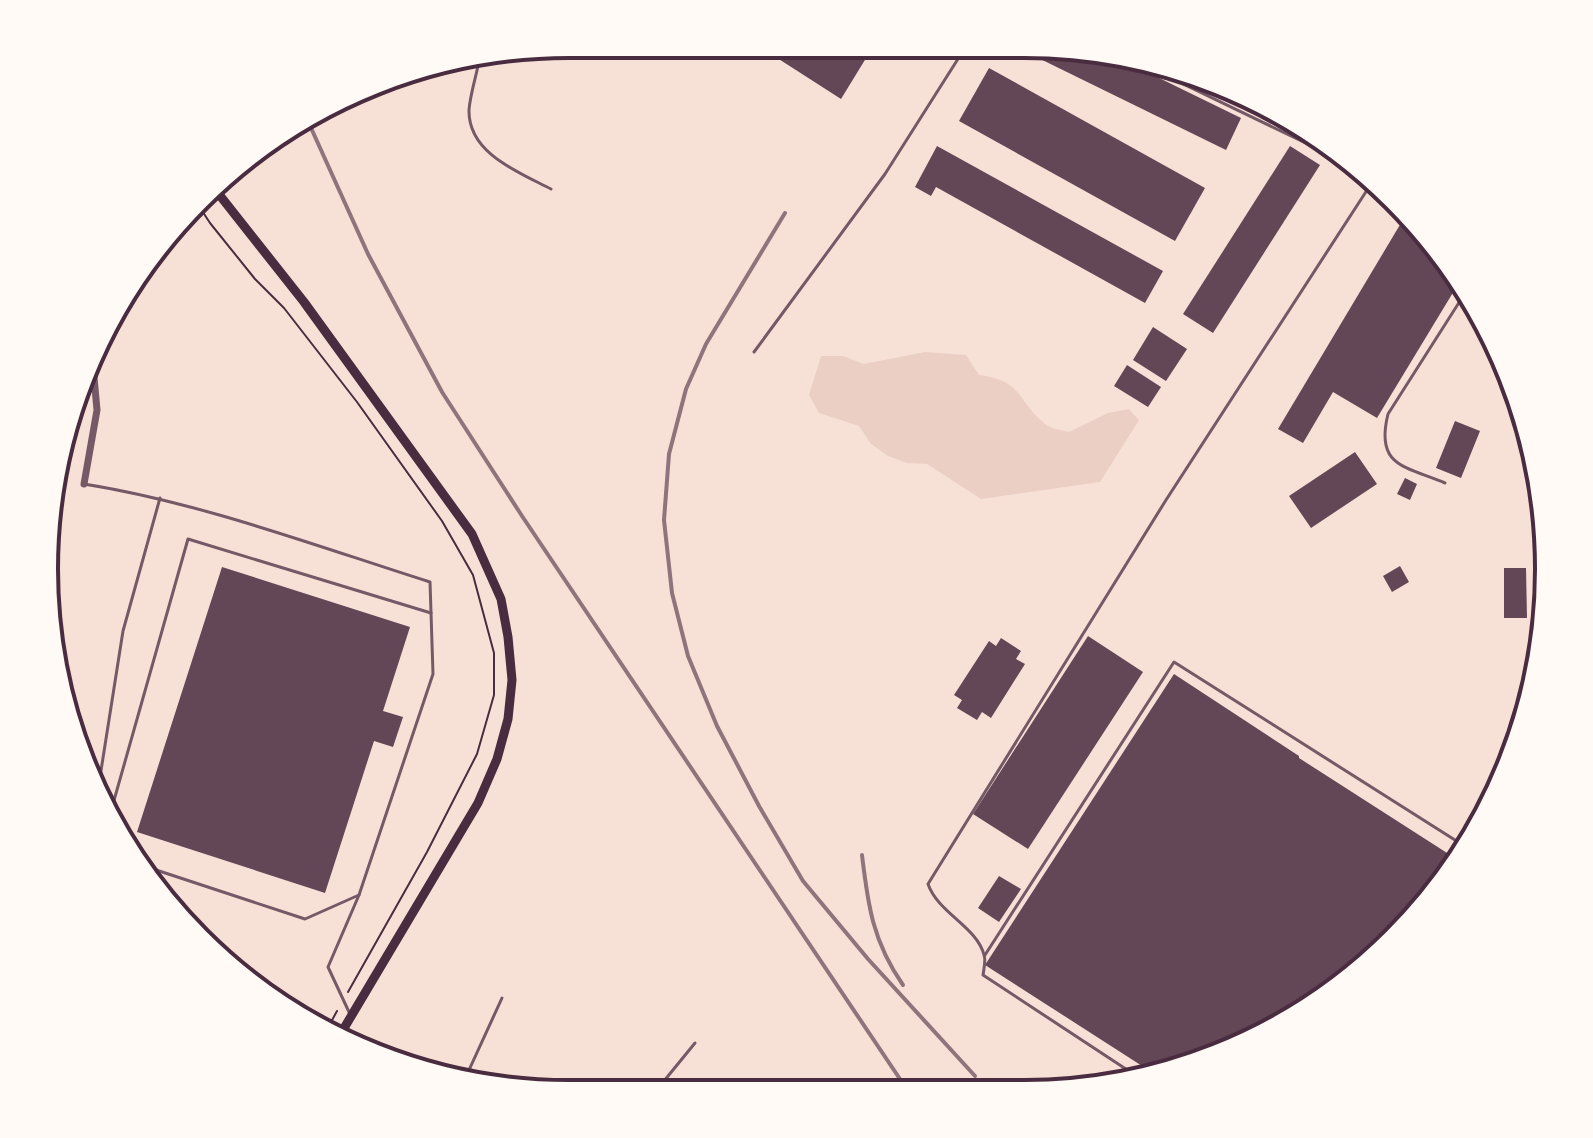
<svg xmlns="http://www.w3.org/2000/svg" width="1593" height="1138" viewBox="0 0 1593 1138" font-family="'Crimson Pro',serif">
	<rect width="100%" height="100%" fill="#f7e1d7"/>
	<!-- green -->
	<path fill="#ebcfc5" d="M925,352L966,355L979,375C1024,381 1015,399 1044,423C1050,429 1061,430 1069,432L1108,413L1129,409L1139,420L1100,482L981,499L927,464L907,463L888,456L871,444L859,426L819,413L809,395L821,356H843L864,364Z"/>
	<!-- building -->
	<g fill="#644757">
		<path d="M760,47L820,49L871,50L841,99Z"/>
		<path d="M1026,52L1110,54L1241,118L1226,150Z"/>
		<path d="M989,68L1205,188L1175,241L959,121Z"/>
		<path d="M937,146L1163,271L1145,303L936,187L931,196L915,187Z"/>
		<path d="M1290,146L1320,165L1213,333L1183,314Z"/>
		<path d="M1407,213L1419,223L1460,281L1377,418L1333,392L1303,443L1278,429Z"/>
		<path d="M1153,327L1187,349L1166,381L1133,360Z"/>
		<path d="M1127,365L1161,387L1148,407L1114,386Z"/>
		<path d="M1455,421L1480,431L1461,478L1436,468Z"/>
		<path d="M1355,452L1377,484L1311,528L1289,496Z"/>
		<path d="M1405,478L1417,484L1410,500L1397,494Z"/>
		<path d="M1400,566L1409,582L1392,592L1383,576Z"/>
		<path d="M222,567L410,627L383,711L403,717L393,747L374,741L325,893L137,832Z"/>
		<path d="M1504,568H1526L1527,618H1504Z"/>
		<path d="M1088,636L1143,672L1028,849L973,814Z"/>
		<path d="M1001,638L1021,651L1016,659L1025,664L991,718L982,712L977,720L957,708L962,700L954,695L989,641L996,646Z"/>
		<path d="M1174,674L1299,756V758L1458,860L1440,889L1370,964L1225,1054L1153,1073L985,965Z"/>
		<path d="M999,876L1021,889L999,922L978,908Z"/>
	</g>
	<g fill="none" stroke-linecap="round" stroke-linejoin="round">
		<!-- path -->
		<g stroke="#4a2c40" stroke-width="2">
			<path d="M197,203L210,223L255,279L284,308L357,402L442,521L473,575L494,653V695L477,754L427,852L348,992"/>
			<path d="M325,1033L337,1011"/>
		</g>
		<!-- service -->
		<g stroke="#755966" stroke-width="3">
			<path d="M1121,54L1316,148L1356,172"/>
			<path d="M464,58L478,66C475,80 470,96 469,110C468,153 518,172 551,189"/>
			<path d="M754,352L885,174L963,51"/>
			<path d="M1445,483C1404,466 1375,466 1388,414L1467,290"/>
			<path d="M84,484C202,503 316,546 430,582L433,674L359,895L305,919L141,865"/>
			<path d="M1545,503L1546,617"/>
			<path d="M97,796L123,631L160,498"/>
			<path d="M104,810L111,811L188,539L431,613"/>
			<path d="M985,955L1174,662L1466,847"/>
			<path d="M349,1012L328,967L359,895"/>
			<path d="M1138,1077L983,975C984,969 986,960 984,955C977,927 938,913 928,884L1166,500L1371,184"/>
			<path d="M464,1081L502,998"/>
			<path d="M655,1092L695,1043"/>
		</g>
		<!-- minor -->
		<path stroke="#755966" stroke-width="7" d="M84,484L97,410L92,355"/>
		<!-- secondary -->
		<path stroke="#4a2c40" stroke-width="9" d="M214,188L304,302L472,534L501,599L508,637L512,680L508,719L497,759L478,803L337,1040"/>
		<!-- rail -->
		<g stroke="#8f747c" stroke-width="4">
			<path d="M307,119L368,254L442,392L522,516L908,1091"/>
			<path d="M785,213L706,344L686,389L669,454L664,520L672,593L688,656L717,726L759,806L803,881L868,959L975,1076"/>
			<path d="M862,855C868,906 873,942 903,985"/>
		</g>
	</g>
	<!-- crop -->
	<path d="M0 0H1593V1138H0ZM569 58H1024A511 511 0 0 1 1535 569V569A511 511 0 0 1 1024 1080H569A511 511 0 0 1 58 569V569A511 511 0 0 1 569 58Z" fill="#fffaf5" fill-rule="evenodd"/>
	<path fill="none" stroke="#4a2c40" stroke-width="4" d="M569 58H1024A511 511 0 0 1 1535 569V569A511 511 0 0 1 1024 1080H569A511 511 0 0 1 58 569V569A511 511 0 0 1 569 58Z"/>
</svg>
